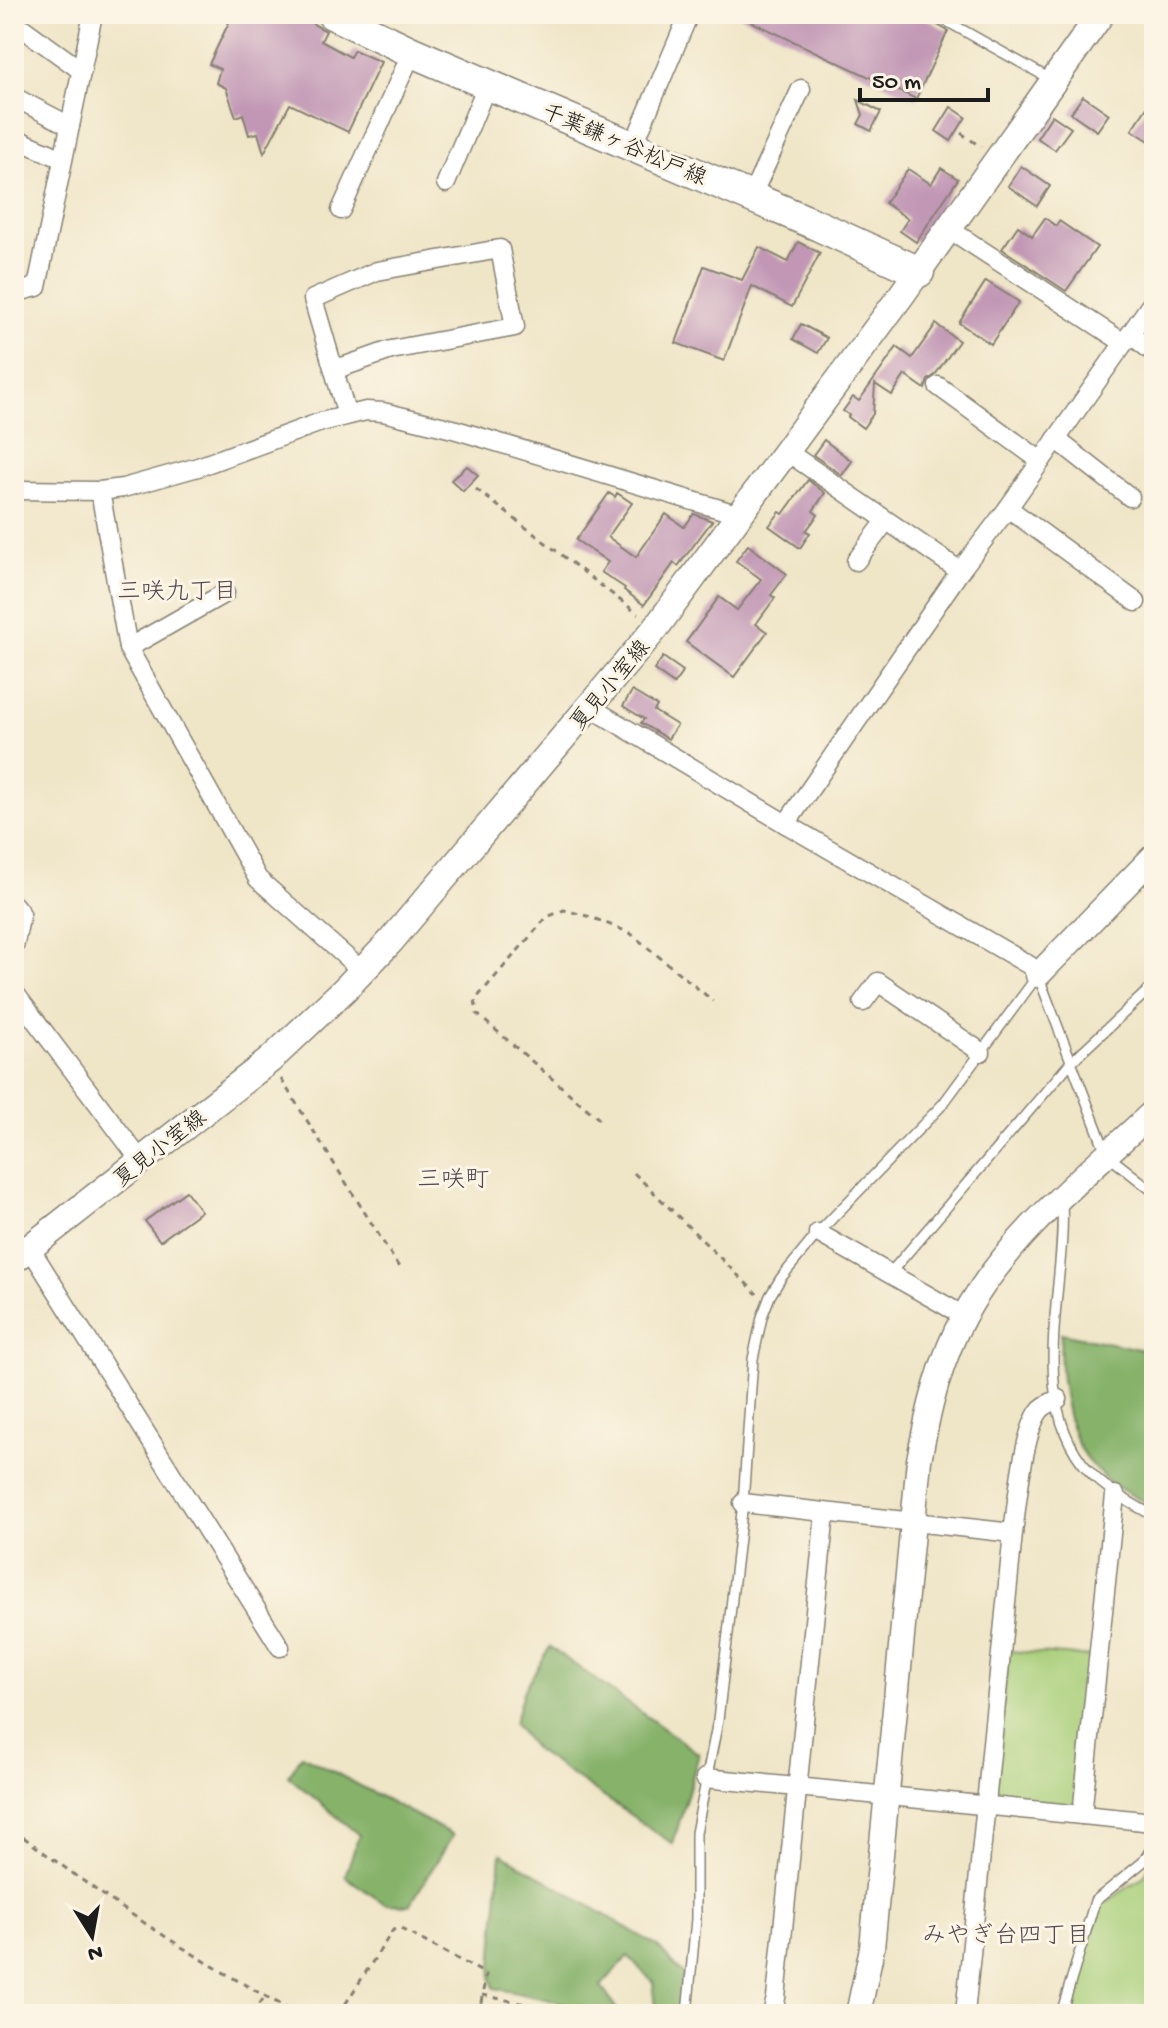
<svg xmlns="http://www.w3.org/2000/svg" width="1168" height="2028" viewBox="0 0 1168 2028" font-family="'Gochi Hand','Klee One',sans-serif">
	<rect width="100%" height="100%" fill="#fcf5e5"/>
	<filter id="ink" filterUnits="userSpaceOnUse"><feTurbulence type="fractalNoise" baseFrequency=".0125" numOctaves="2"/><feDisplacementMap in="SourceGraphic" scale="16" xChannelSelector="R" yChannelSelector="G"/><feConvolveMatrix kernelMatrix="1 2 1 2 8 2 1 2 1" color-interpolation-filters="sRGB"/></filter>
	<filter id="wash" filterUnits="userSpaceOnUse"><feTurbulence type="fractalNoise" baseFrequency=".006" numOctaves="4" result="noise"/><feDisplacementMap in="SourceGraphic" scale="32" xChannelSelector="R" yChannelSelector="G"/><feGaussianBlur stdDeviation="1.8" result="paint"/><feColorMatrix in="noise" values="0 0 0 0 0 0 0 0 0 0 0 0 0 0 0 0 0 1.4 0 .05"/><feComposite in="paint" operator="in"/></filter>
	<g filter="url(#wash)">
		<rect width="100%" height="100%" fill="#efe5c7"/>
		<!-- green -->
		<g fill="#a9cf7a" stroke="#62764b" stroke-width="2">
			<path d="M1008,1651L1092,1657L1078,1803L1072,1809L999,1803L995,1795Z"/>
			<path d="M1154,1858V2014H1067C1076,1977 1091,1943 1101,1906L1144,1876Z"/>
		</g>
		<!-- forest -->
		<g fill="#86b26a" stroke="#516743" stroke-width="2">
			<path d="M1061,1333L1154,1352V1507C1128,1494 1100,1480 1084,1455C1065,1427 1058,1366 1061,1333Z"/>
			<path d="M550,1647L699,1754L673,1844L535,1750L514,1724L523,1692Z"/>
			<path d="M302,1755L453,1835L410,1905L385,1904L345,1876L359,1835L288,1776Z"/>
			<path d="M501,1853L657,1946L683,1974L679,2014H657L653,1982L628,1956L601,1986L616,2008L609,2013L494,1988L491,1979Z"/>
		</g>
		<g id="blocks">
			<!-- building -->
			<g fill="#c197b5">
				<path d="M233,14H295L326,31L321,41L350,57L354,50L381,62L348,132L290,104L264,153L258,133L249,135L243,114L236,117L226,88L216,83L220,69L209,64Z"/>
				<path d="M735,14H918L948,31L916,99Z"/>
				<path d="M1083,96L1109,114L1097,131L1071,113Z"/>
				<path d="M1154,97V144L1132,130Z"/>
				<path d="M858,100L881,112L871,131L858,124L863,115Z"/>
				<path d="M951,107L966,117L951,141L936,131Z"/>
				<path d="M1052,115L1071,128L1055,150L1037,138Z"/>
				<path d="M1021,166L1050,186L1037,206L1008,186Z"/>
				<path d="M941,168L958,179L916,242L900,231L908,219L885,203L908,169L931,184Z"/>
				<path d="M1045,218L1056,226L1059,221L1097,247L1066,291L1002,249L1018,226L1032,236Z"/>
				<path d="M798,242L820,253L792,307L752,286L724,361L676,343L704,266L742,280L759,247L788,262Z"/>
				<path d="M986,281L1019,302L991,344L959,323Z"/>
				<path d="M801,324L827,338L818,353L793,339Z"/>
				<path d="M936,324L959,341L935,375L928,380L925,389L905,375L892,395L875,384L873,414L863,428L848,417L849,415L843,411L853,397L859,401L897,347L912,358Z"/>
				<path d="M824,440L852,461L842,475L813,455Z"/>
				<path d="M467,466L478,475L463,491L451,480Z"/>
				<path d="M808,480L825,493L813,511L818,515L806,531L810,533L800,548L769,526L780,512L783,514Z"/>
				<path d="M609,493L615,497L617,493L632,503L608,537L636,557L666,514L684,527L694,514L712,521L678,566L674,563L644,605L624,590L625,588L601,572L608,562L576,540Z"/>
				<path d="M748,545L787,574L771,595L775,598L756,624L767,632L734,677L686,642L719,597L737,610L761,579L736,561Z"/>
				<path d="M663,657L683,671L674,684L654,670Z"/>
				<path d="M632,691L657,706L654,711L677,725L668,739L641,723L644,719L623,706Z"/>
				<path d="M186,1191L201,1211L160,1241L145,1221Z"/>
			</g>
		</g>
	</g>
	<g filter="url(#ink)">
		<use href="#blocks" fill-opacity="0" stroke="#868072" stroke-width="2"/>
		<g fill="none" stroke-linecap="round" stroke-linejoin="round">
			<defs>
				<g id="service">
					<path d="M934,14L1050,79"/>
					<path d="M1038,975L1107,1155L1154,1192"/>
					<path d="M1062,1203C1067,1287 1025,1401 1089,1471C1107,1491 1131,1503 1154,1516"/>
					<path d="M891,1272L1071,1062L1154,985"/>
					<path d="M687,2014L696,1919V1833L718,1720L743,1503L753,1359L762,1317L770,1296L781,1278L818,1233L943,1104L1038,975"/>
					<path d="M1061,2014L1095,1901L1143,1862L1154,1844"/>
				</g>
				<g id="minor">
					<path d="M14,22L82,71"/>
					<path d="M14,97L70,126"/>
					<path d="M14,138L63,159"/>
					<path d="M633,146L689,14"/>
					<path d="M446,183L488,83"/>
					<path d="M751,197L801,89"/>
					<path d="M341,210L412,52"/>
					<path d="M949,229L1124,343"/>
					<path d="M14,288L25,290L37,287L93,14"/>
					<path d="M1130,334L1154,353"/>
					<path d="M334,370L391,350L515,327L500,249L377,271L313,299L347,415"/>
					<path d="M938,386L1041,461"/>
					<path d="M1056,439L1130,497"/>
					<path d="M786,451L960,571"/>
					<path d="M14,490L100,491L123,488L198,467L321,422L366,411L383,412L453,429L740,515"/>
					<path d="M100,491L128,648L258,879L362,971"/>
					<path d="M1008,508L1136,602"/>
					<path d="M856,561L886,521"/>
					<path d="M128,648L225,593"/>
					<path d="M590,707L786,824L1029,965L1038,975"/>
					<path d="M786,824L960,571L1008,508L1154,300"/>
					<path d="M14,905L21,914L14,947"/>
					<path d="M14,992L141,1161"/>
					<path d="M863,1002L878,982L981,1052"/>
					<path d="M818,1233L964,1316"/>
					<path d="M30,1248L280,1647"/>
					<path d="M743,1503L1013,1533"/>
					<path d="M705,1778L1154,1822"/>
					<path d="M1082,1815L1115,1495"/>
					<path d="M772,2014L776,1998L825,1513"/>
					<path d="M965,2014L1013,1533C1017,1505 1023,1429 1041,1409C1045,1405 1052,1402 1058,1399"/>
				</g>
				<g id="tertiary">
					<path d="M1038,975L1154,856"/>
					<path d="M858,2014L872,1948L919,1460C928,1411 940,1360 964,1316C1009,1235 1088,1173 1154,1111"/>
				</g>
				<path id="secondary" d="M14,1260L270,1060L345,989L390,942L655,629L900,297L1101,14"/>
				<path id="primary" d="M332,14L412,52L819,226L919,272"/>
			</defs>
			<!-- service casing -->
			<use href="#service" stroke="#868072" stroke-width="12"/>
			<!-- minor casing -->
			<use href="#minor" stroke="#868072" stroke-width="21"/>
			<!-- tertiary casing -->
			<use href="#tertiary" stroke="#868072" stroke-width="27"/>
			<!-- secondary casing -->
			<use href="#secondary" stroke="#868072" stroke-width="29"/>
			<!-- primary casing -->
			<use href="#primary" stroke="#868072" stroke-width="33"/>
			<!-- path -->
			<g stroke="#868072" stroke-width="3" stroke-dasharray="6 6" stroke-linecap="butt">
				<path d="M961,133L981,147"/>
				<path d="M476,489L638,614"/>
				<path d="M281,1079L402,1272"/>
				<path d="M599,1119L477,1014L475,1000L547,917L564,910L591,917L630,933L713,1001"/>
				<path d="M634,1173L757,1294"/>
				<path d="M14,1830C105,1899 198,1962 299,2014"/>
				<path d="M482,1995L573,2014"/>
				<path d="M253,2014L265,1996"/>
				<path d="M339,2014L393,1930L399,1928L486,1974L479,2014"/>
			</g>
			<!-- service -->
			<use href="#service" stroke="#fff" stroke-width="9"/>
			<!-- minor -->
			<use href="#minor" stroke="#fff" stroke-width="18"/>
			<!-- tertiary -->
			<use href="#tertiary" stroke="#fff" stroke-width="24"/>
			<!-- secondary -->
			<use href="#secondary" stroke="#fff" stroke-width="26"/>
			<!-- primary -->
			<use href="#primary" stroke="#fff" stroke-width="30"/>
		</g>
	</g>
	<g text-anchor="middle" stroke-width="6" stroke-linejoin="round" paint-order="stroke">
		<!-- street labels -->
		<g font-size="22" fill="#1c1c1c" stroke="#fcf5e5">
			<text transform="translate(625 143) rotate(23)" y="8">千葉鎌ヶ谷松戸線</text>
			<text transform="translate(609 684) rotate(-50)" y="8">夏見小室線</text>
			<text transform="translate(159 1147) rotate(-38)" y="8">夏見小室線</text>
		</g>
		<!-- neighbourhood labels -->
		<g font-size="24" fill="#564752" stroke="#fcf5e5">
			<text x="177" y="598">三咲九丁目</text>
			<text x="453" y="1186">三咲町</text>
			<text x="1006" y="1942">みやぎ台四丁目</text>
		</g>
	</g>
	<!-- margin -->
	<rect width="1168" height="2028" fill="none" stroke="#fcf5e5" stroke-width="48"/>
	<!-- north arrow -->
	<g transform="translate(92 1936) rotate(169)" stroke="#fcf5e5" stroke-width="6" paint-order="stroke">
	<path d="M0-6L14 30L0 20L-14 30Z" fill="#1c1c1c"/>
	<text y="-12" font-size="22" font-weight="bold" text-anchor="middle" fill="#1c1c1c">N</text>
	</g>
	<!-- scale -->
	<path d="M860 88v12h128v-12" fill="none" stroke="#1c1c1c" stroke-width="4"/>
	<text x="872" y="88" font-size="24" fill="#1c1c1c" stroke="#fcf5e5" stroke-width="6" paint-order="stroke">50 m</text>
</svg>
